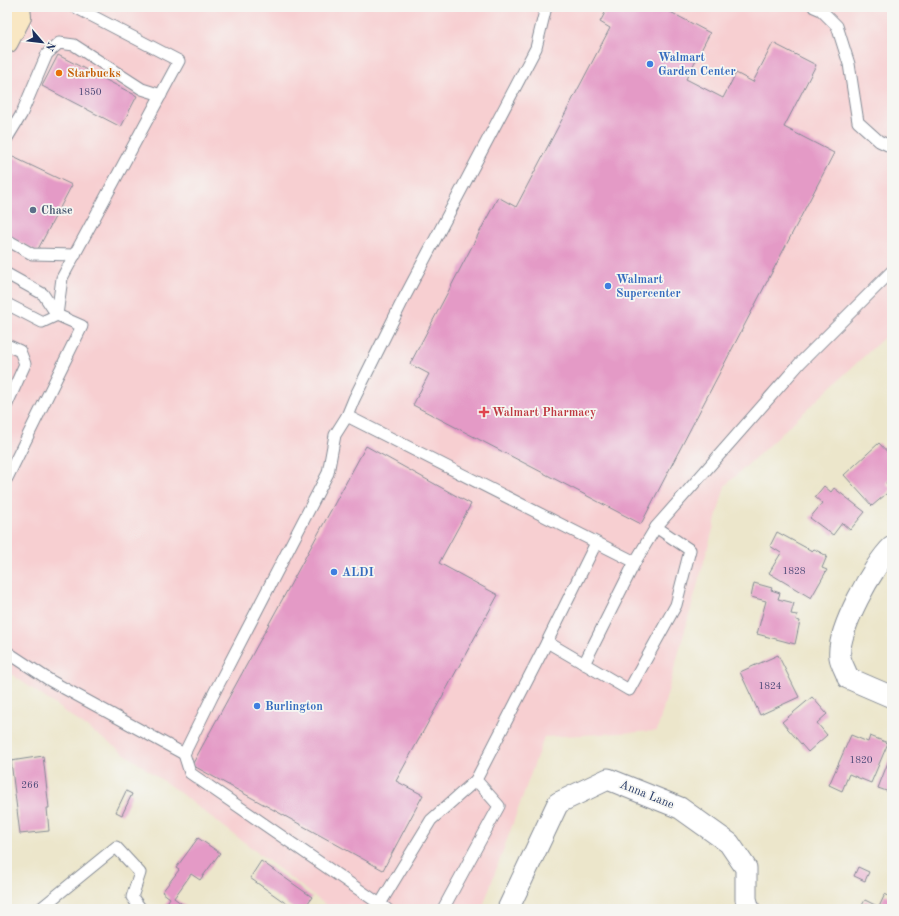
<svg xmlns="http://www.w3.org/2000/svg" width="899" height="916" viewBox="0 0 899 916" font-family="'Old Standard TT',serif">
	<rect width="100%" height="100%" fill="#f6f6f2"/>
	<filter id="ink" filterUnits="userSpaceOnUse"><feTurbulence type="fractalNoise" baseFrequency=".025" numOctaves="2"/><feDisplacementMap in="SourceGraphic" scale="8" xChannelSelector="R" yChannelSelector="G"/><feConvolveMatrix kernelMatrix="1 2 1 2 8 2 1 2 1" color-interpolation-filters="sRGB"/></filter>
	<filter id="wash" filterUnits="userSpaceOnUse"><feTurbulence type="fractalNoise" baseFrequency=".012" numOctaves="4" result="noise"/><feDisplacementMap in="SourceGraphic" scale="16" xChannelSelector="R" yChannelSelector="G"/><feGaussianBlur stdDeviation="0.9" result="paint"/><feColorMatrix in="noise" values="0 0 0 0 0 0 0 0 0 0 0 0 0 0 0 0 0 1.4 0 .05"/><feComposite in="paint" operator="in"/></filter>
	<g filter="url(#wash)">
		<rect width="100%" height="100%" fill="#ece6cb"/>
		<!-- built -->
		<path fill="#f7cfd1" d="M7,7H892V330L725,486L657,731L544,737L482,909H331L176,790L7,671Z"/>
		<g id="blocks">
			<!-- building -->
			<g fill="#e49ac6">
				<path d="M608,7H661L710,33L686,79L723,98L736,73L753,82L773,43L816,65L784,127L834,153L641,524L413,405L429,374L410,364L498,197L516,207L610,28L600,22Z"/>
				<path d="M58,55L137,96L121,127L42,86Z"/>
				<path d="M11,156L72,185L37,251L7,235V164Z"/>
				<path d="M879,443L892,457V482L890,479L886,483L892,489L872,506L844,475Z"/>
				<path d="M366,446L471,504L439,563L498,595L396,781L423,795L383,870L192,765Z"/>
				<path d="M824,486L831,492L834,488L865,512L850,530L842,523L833,535L810,518L822,503L815,497Z"/>
				<path d="M777,532L812,551L814,549L827,556L822,568L827,570L811,598L769,573L781,553L770,546Z"/>
				<path d="M754,583L772,588L771,590L780,593L778,599L794,603L791,614L797,615L796,620L800,621L795,644L757,634L766,601L751,597Z"/>
				<path d="M778,655L799,697L760,715L740,672Z"/>
				<path d="M812,697L827,714L817,723L827,735L808,752L782,722Z"/>
				<path d="M851,735L868,742L870,736L888,743L871,783L849,774L842,791L829,785Z"/>
				<path d="M892,752V793L878,788Z"/>
				<path d="M43,756L49,808H47L49,831L20,834L11,761Z"/>
				<path d="M126,791L132,794L122,815L116,812Z"/>
				<path d="M198,838L220,853L200,880L191,874L174,898L189,909H163L170,898L162,892L179,870L176,868Z"/>
				<path d="M261,861L312,897L304,909H294L250,878Z"/>
				<path d="M858,867L869,872L865,881L854,876Z"/>
				<path d="M885,894L892,898V909H860L865,900L879,907Z"/>
			</g>
		</g>
	</g>
	<g filter="url(#ink)">
		<use href="#blocks" fill-opacity="0" stroke="#848a94" stroke-width="1"/>
		<g fill="none" stroke-linecap="round" stroke-linejoin="round">
			<defs>
				<g id="lane">
					<path d="M814,7L821,10L837,26L849,64L858,122L879,141L892,147"/>
					<path d="M7,138L21,115L47,54L59,43L74,45L142,89L161,95"/>
					<path d="M7,240L32,254L75,255"/>
					<path d="M7,274L43,294L57,315L82,326L7,478"/>
					<path d="M7,304L42,322L57,315"/>
					<path d="M57,315L62,278L179,61L75,7"/>
					<path d="M7,345L20,351L25,364L7,404"/>
					<path d="M347,416L635,562L656,527L690,550L676,605L629,690L547,642L596,543"/>
					<path d="M656,527L800,363L892,271"/>
					<path d="M7,652L51,681L184,754L212,697L328,473L335,435L347,416L354,399L401,304L536,48L546,7"/>
					<path d="M584,664L635,562"/>
					<path d="M184,754L190,773L387,909"/>
					<path d="M380,904L431,820L476,780"/>
					<path d="M40,909L116,847L140,873L132,897L141,909"/>
					<path d="M443,909L499,806L476,780L547,642"/>
				</g>
				<g id="street">
					<path d="M892,547C874,564 836,632 840,657C841,664 846,671 848,678L892,697"/>
					<path d="M508,909L558,803L608,779L680,808L729,843L746,868V899L749,909"/>
				</g>
				<path id="secondary" d="M7,42L20,17L19,7"/>
			</defs>
			<!-- lane casing -->
			<use href="#lane" stroke="#848a94" stroke-width="13"/>
			<!-- street casing -->
			<use href="#street" stroke="#848a94" stroke-width="23"/>
			<!-- secondary casing -->
			<use href="#secondary" stroke="#848a94" stroke-width="24"/>
			<!-- lane -->
			<use href="#lane" stroke="#fff" stroke-width="11"/>
			<!-- street -->
			<use href="#street" stroke="#fff" stroke-width="21"/>
			<!-- secondary -->
			<use href="#secondary" stroke="#f9e7c3" stroke-width="22"/>
		</g>
	</g>
	<!-- markers -->
	<g fill="#3f7fe0" stroke="#f6f6f2" stroke-width="1.5">
		<circle cx="650" cy="64" r="4"/>
		<circle cx="608" cy="286" r="4"/>
		<circle cx="334" cy="572" r="4"/>
		<circle cx="257" cy="706" r="4"/>
	</g>
	<circle fill="#e8710a" stroke="#f6f6f2" stroke-width="1.5" cx="59" cy="73" r="4"/>
	<circle fill="#5c6f8a" stroke="#f6f6f2" stroke-width="1.5" cx="33" cy="210" r="4"/>
	<path fill="#e0444e" stroke="#f6f6f2" stroke-width="1.5" d="M482 406h4v4h4v4h-4v4h-4v-4h-4v-4h4z"/>
	<g text-anchor="middle" stroke-width="3.5" stroke-linejoin="round" paint-order="stroke">
		<!-- number labels -->
		<g font-size="10" fill="#4d4a78">
			<text x="90" y="95">1850</text>
			<text x="794" y="574">1828</text>
			<text x="770" y="689">1824</text>
			<text x="861" y="763">1820</text>
			<text x="30" y="788">266</text>
		</g>
		<!-- shop labels -->
		<g font-size="12" font-weight="bold" fill="#366cbe" stroke="#f6f6f2" text-anchor="start">
			<text x="658" y="61">Walmart<tspan x="658" dy="14">Garden Center</tspan></text>
			<text x="616" y="283">Walmart<tspan x="616" dy="14">Supercenter</tspan></text>
			<text x="342" y="576">ALDI</text>
			<text x="265" y="710">Burlington</text>
		</g>
		<!-- food labels -->
		<g font-size="12" font-weight="bold" fill="#c56008" stroke="#f6f6f2" text-anchor="start">
			<text x="67" y="77">Starbucks</text>
		</g>
		<!-- service labels -->
		<g font-size="12" font-weight="bold" fill="#4e5e75" stroke="#f6f6f2" text-anchor="start">
			<text x="41" y="214">Chase</text>
		</g>
		<!-- health labels -->
		<g font-size="12" font-weight="bold" fill="#be3a42" stroke="#f6f6f2" text-anchor="start">
			<text x="492" y="416">Walmart Pharmacy</text>
		</g>
		<!-- street labels -->
		<g font-size="12" fill="#1b2f5e" stroke="#f6f6f2">
			<text transform="translate(647 794) rotate(22)" y="4">Anna Lane</text>
		</g>
	</g>
	<!-- margin -->
	<rect width="899" height="916" fill="none" stroke="#f6f6f2" stroke-width="24"/>
	<!-- north arrow -->
	<g transform="translate(42 42) rotate(118)" stroke="#f6f6f2" stroke-width="3" paint-order="stroke">
	<path d="M0-3L7 15L0 10L-7 15Z" fill="#1b2f5e"/>
	<text y="-6" font-size="11" font-weight="bold" text-anchor="middle" fill="#1b2f5e">N</text>
	</g>
</svg>
